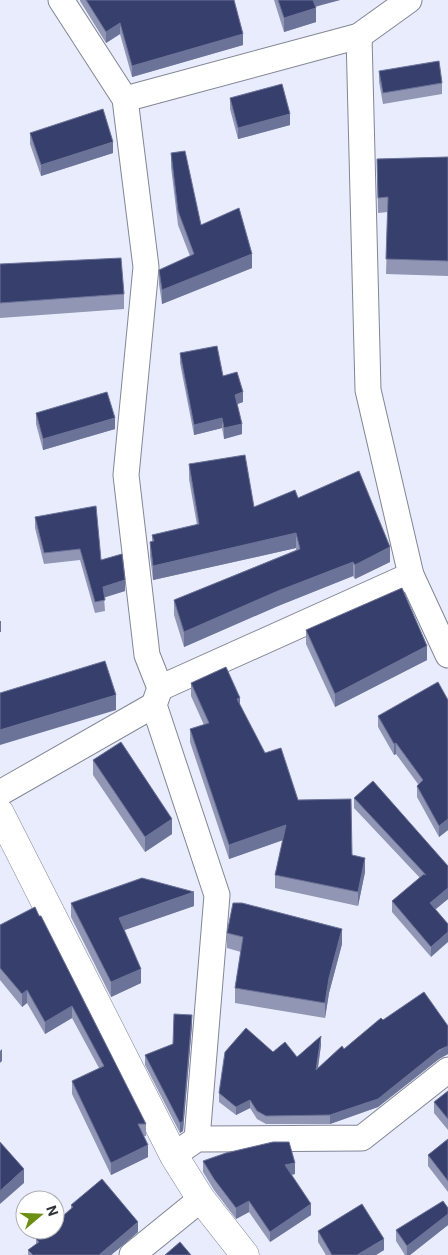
<svg xmlns="http://www.w3.org/2000/svg" width="448" height="1255" viewBox="0 0 448 1255" font-family="Roboto,sans-serif">
	<rect width="100%" height="100%" fill="#e8ecfc"/>
	<g fill="none" stroke-linecap="round" stroke-linejoin="round">
		<defs>
			<g id="minor">
				<path d="M61,0L125,99L146,267L126,475L147,655L160,688L154,705L217,895L197,1139"/>
				<path d="M359,36L368,390L411,575L448,655"/>
				<path d="M125,99L359,36L409,0"/>
				<path d="M160,688L411,575"/>
				<path d="M0,793L154,705"/>
				<path d="M184,1148L197,1139L362,1138L448,1070"/>
				<path d="M132,1255L201,1199"/>
			</g>
			<path id="tertiary" d="M0,813L174,1156L201,1199L245,1255"/>
		</defs>
		<!-- minor casing -->
		<use href="#minor" stroke="#828594" stroke-width="27"/>
		<!-- tertiary casing -->
		<use href="#tertiary" stroke="#828594" stroke-width="29"/>
		<!-- minor -->
		<use href="#minor" stroke="#fff" stroke-width="25"/>
		<!-- tertiary -->
		<use href="#tertiary" stroke="#fff" stroke-width="28"/>
	</g>
	<!-- wall -->
	<g fill="#9096b4">
		<path d="M80,0H234L243,45L132,77L120,34L106,43L80,1Z"/>
		<path d="M274,0H340L315,6L316,22L284,32Z"/>
		<path d="M379,71L442,83V94L383,104L379,82Z"/>
		<path d="M230,98L290,125L238,139L230,109Z"/>
		<path d="M30,133L113,153L41,176L30,144Z"/>
		<path d="M171,153L201,225L252,268L162,304L159,284V270L190,256L178,225L171,167Z"/>
		<path d="M448,157V276L386,274L388,212L378,213L377,159Z"/>
		<path d="M0,264L124,294V309L0,318Z"/>
		<path d="M180,353L223,376L243,402L237,404L242,434L224,439L222,428L194,435L180,363Z"/>
		<path d="M36,413L115,429L43,450L36,424Z"/>
		<path d="M189,464L254,507L298,498L390,562L355,579L353,576L278,606L184,647L174,615V600L296,550V548L153,580L150,556V542L152,541V535L197,525L189,479Z"/>
		<path d="M35,517L101,560L125,591L104,597L105,611L95,613L80,560L44,564L35,528Z"/>
		<path d="M306,630L427,660L335,707L306,644Z"/>
		<path d="M191,683L240,706L265,753L298,800L352,855L365,872L358,906L275,888V875L283,840L229,859L190,742V729L204,725L191,696Z"/>
		<path d="M448,700V830L439,837L417,797V786L418,784L396,754L394,755L378,727V716Z"/>
		<path d="M93,760L172,834L145,852L93,775Z"/>
		<path d="M373,781L448,899L435,909L431,957L392,912V901L420,878L354,808V798Z"/>
		<path d="M71,903L194,906L124,930L141,983L111,997L71,917Z"/>
		<path d="M35,907L146,1124V1136H144L148,1157L111,1175L72,1094V1081L99,1068L72,1018L45,1034L27,1003L22,1007L0,980V925Z"/>
		<path d="M227,933L342,944L329,993L325,1018L235,1003V988L241,952L227,948Z"/>
		<path d="M383,1020L448,1026V1054L439,1059L378,1107L330,1124H266L257,1119L250,1108L236,1115L219,1102V1093L273,1052L297,1057L321,1045L318,1069Z"/>
		<path d="M192,1025L183,1131L180,1133L145,1065V1055L173,1044Z"/>
		<path d="M448,1091V1130L434,1113V1102Z"/>
		<path d="M448,1139V1192L428,1166V1155Z"/>
		<path d="M203,1161L295,1174L291,1175L311,1215L270,1242L249,1212L236,1219L214,1190L203,1172Z"/>
		<path d="M71,1205L138,1232L111,1255H28V1250L36,1244V1239L71,1209Z"/>
		<path d="M448,1208V1225L410,1255H405L396,1241V1230Z"/>
		<path d="M318,1231L384,1250L376,1255H326L318,1242Z"/>
	</g>
	<!-- shaded-wall -->
	<g fill="#6c7398">
		<path d="M311,0H340L311,8Z"/>
		<path d="M316,8V22L284,32V18Z"/>
		<path d="M120,23V34L106,43V32Z"/>
		<path d="M243,34V45L132,77V66Z"/>
		<path d="M290,114V125L238,139V128Z"/>
		<path d="M113,142V153L41,176V165Z"/>
		<path d="M252,254V268L162,304V290Z"/>
		<path d="M243,392V402L235,405V395Z"/>
		<path d="M115,418V429L43,450V439Z"/>
		<path d="M222,418V428L194,435V425Z"/>
		<path d="M242,424V434L224,439V428Z"/>
		<path d="M296,533V548L153,580V566Z"/>
		<path d="M390,547V562L355,579V565Z"/>
		<path d="M353,562V576L278,606L184,647V632L278,591Z"/>
		<path d="M125,580V591L103,598V587Z"/>
		<rect x="0" y="621" width="1" height="11"/>
		<path d="M427,646V660L335,707V694Z"/>
		<path d="M116,695V710L0,745V730Z"/>
		<path d="M240,698V711L237,699Z"/>
		<path d="M396,743V754L394,755V744Z"/>
		<path d="M172,819V834L145,852V837Z"/>
		<path d="M448,819V830L439,837V826Z"/>
		<path d="M286,825V839L229,859V845Z"/>
		<path d="M365,858V872L358,906V892Z"/>
		<path d="M448,888V899L430,914V903Z"/>
		<path d="M194,892V906L119,932V918Z"/>
		<path d="M342,929V944L329,993L325,1018V1003L329,978Z"/>
		<path d="M448,932V942L431,957V947Z"/>
		<path d="M141,969V983L111,997V982Z"/>
		<path d="M27,990V1003L22,1007V994Z"/>
		<path d="M72,1006V1018L45,1034V1022Z"/>
		<path d="M192,1015V1025L183,1131L180,1133V1123Z"/>
		<path d="M321,1036V1045L316,1079V1070Z"/>
		<path d="M448,1046V1054L439,1059L378,1107L330,1124V1115Z"/>
		<path d="M2,1049V1061L0,1063V1051Z"/>
		<path d="M250,1100V1108L236,1115V1107Z"/>
		<path d="M148,1145V1157L111,1175V1163Z"/>
		<path d="M295,1163V1174L285,1176V1165Z"/>
		<path d="M24,1169V1183L0,1204V1191Z"/>
		<path d="M249,1201V1212L236,1219V1208Z"/>
		<path d="M311,1204V1215L270,1242V1232Z"/>
		<path d="M448,1214V1225L410,1255H407V1246Z"/>
		<path d="M138,1222V1232L121,1247L111,1255H99Z"/>
		<path d="M384,1239V1250L376,1255H357Z"/>
	</g>
	<!-- building -->
	<g fill="#373f6d" stroke="#6c7398">
		<path d="M86,0H234L243,34L132,66L120,23L106,32Z"/>
		<path d="M278,0H313L316,8L284,18Z"/>
		<path d="M439,61L442,83L383,93L379,71Z"/>
		<path d="M282,84L290,114L238,128L230,98Z"/>
		<path d="M103,109L113,142L41,165L30,133Z"/>
		<path d="M185,151L201,225L239,208L252,254L162,290L159,270L194,254L178,211L171,153Z"/>
		<path d="M448,157V261L386,259L388,197L378,198L377,159Z"/>
		<path d="M121,258L124,294L0,303V264Z"/>
		<path d="M217,346L223,376L237,372L243,392L235,395L242,424L224,428L222,418L194,425L180,353Z"/>
		<path d="M107,392L115,418L43,439L36,413Z"/>
		<path d="M245,455L254,507L295,490L298,498L359,471L390,547L355,565L353,562L278,591L184,632L174,600L300,549L296,533L153,566L150,542L154,541L152,535L199,524L189,464Z"/>
		<path d="M96,506L101,560L122,554L125,580L103,587L105,600L95,602L80,549L44,553L35,517Z"/>
		<path d="M402,588L427,646L335,694L306,630Z"/>
		<path d="M105,661L116,695L0,730V693Z"/>
		<path d="M226,667L240,698L237,699L265,753L281,748L298,800L351,799L352,855L365,858L358,892L275,875L286,825L229,845L190,729L209,723L191,683Z"/>
		<path d="M438,682L448,700V819L439,826L417,786L423,780L396,743L394,744L378,716Z"/>
		<path d="M121,742L172,819L145,837L93,760Z"/>
		<path d="M373,781L448,866V888L430,903L448,924V932L431,947L392,901L424,874L426,875L354,798Z"/>
		<path d="M142,878L194,892L119,918L141,969L111,982L71,903Z"/>
		<path d="M233,903H242L342,929L329,978L325,1003L235,988L243,937L227,933Z"/>
		<path d="M35,907L39,916H41L146,1124H138L148,1145L111,1163L72,1081L104,1066L72,1006L45,1022L27,990L22,994L0,968V925Z"/>
		<path d="M424,992L448,1026V1046L439,1050L378,1099L330,1115L266,1116L257,1111L250,1100L236,1107L219,1093L225,1052L246,1028L273,1052L285,1042L297,1057L321,1036L316,1070L342,1046L344,1049L381,1018L383,1020Z"/>
		<path d="M174,1014L192,1015L183,1121L180,1123L145,1055L173,1044Z"/>
		<path d="M448,1091V1119L434,1102Z"/>
		<path d="M448,1139V1181L428,1155Z"/>
		<path d="M0,1142L24,1169L0,1191Z"/>
		<path d="M273,1142H289L295,1163L285,1165L311,1204L270,1232L249,1201L236,1208L214,1179L203,1161L226,1153Z"/>
		<path d="M102,1179L138,1222L99,1255H33L28,1250L39,1242L36,1239L47,1230H55V1223L73,1207L71,1205Z"/>
		<path d="M443,1201L448,1208V1214L407,1246L396,1230Z"/>
		<path d="M362,1204L384,1239L357,1255H332L318,1231Z"/>
		<path d="M180,1242L191,1255H165Z"/>
	</g>
	<!-- north arrow -->
	<g transform="translate(40 1215) rotate(71)"><circle r="24" fill="#ffffff" stroke="#adadb0"/>
	<path d="M0-4L9 19L0 12L-9 19Z" fill="#6b8e15"/>
	<text y="-8" font-size="14" font-weight="bold" text-anchor="middle" fill="#313339">N</text>
	</g>
</svg>
